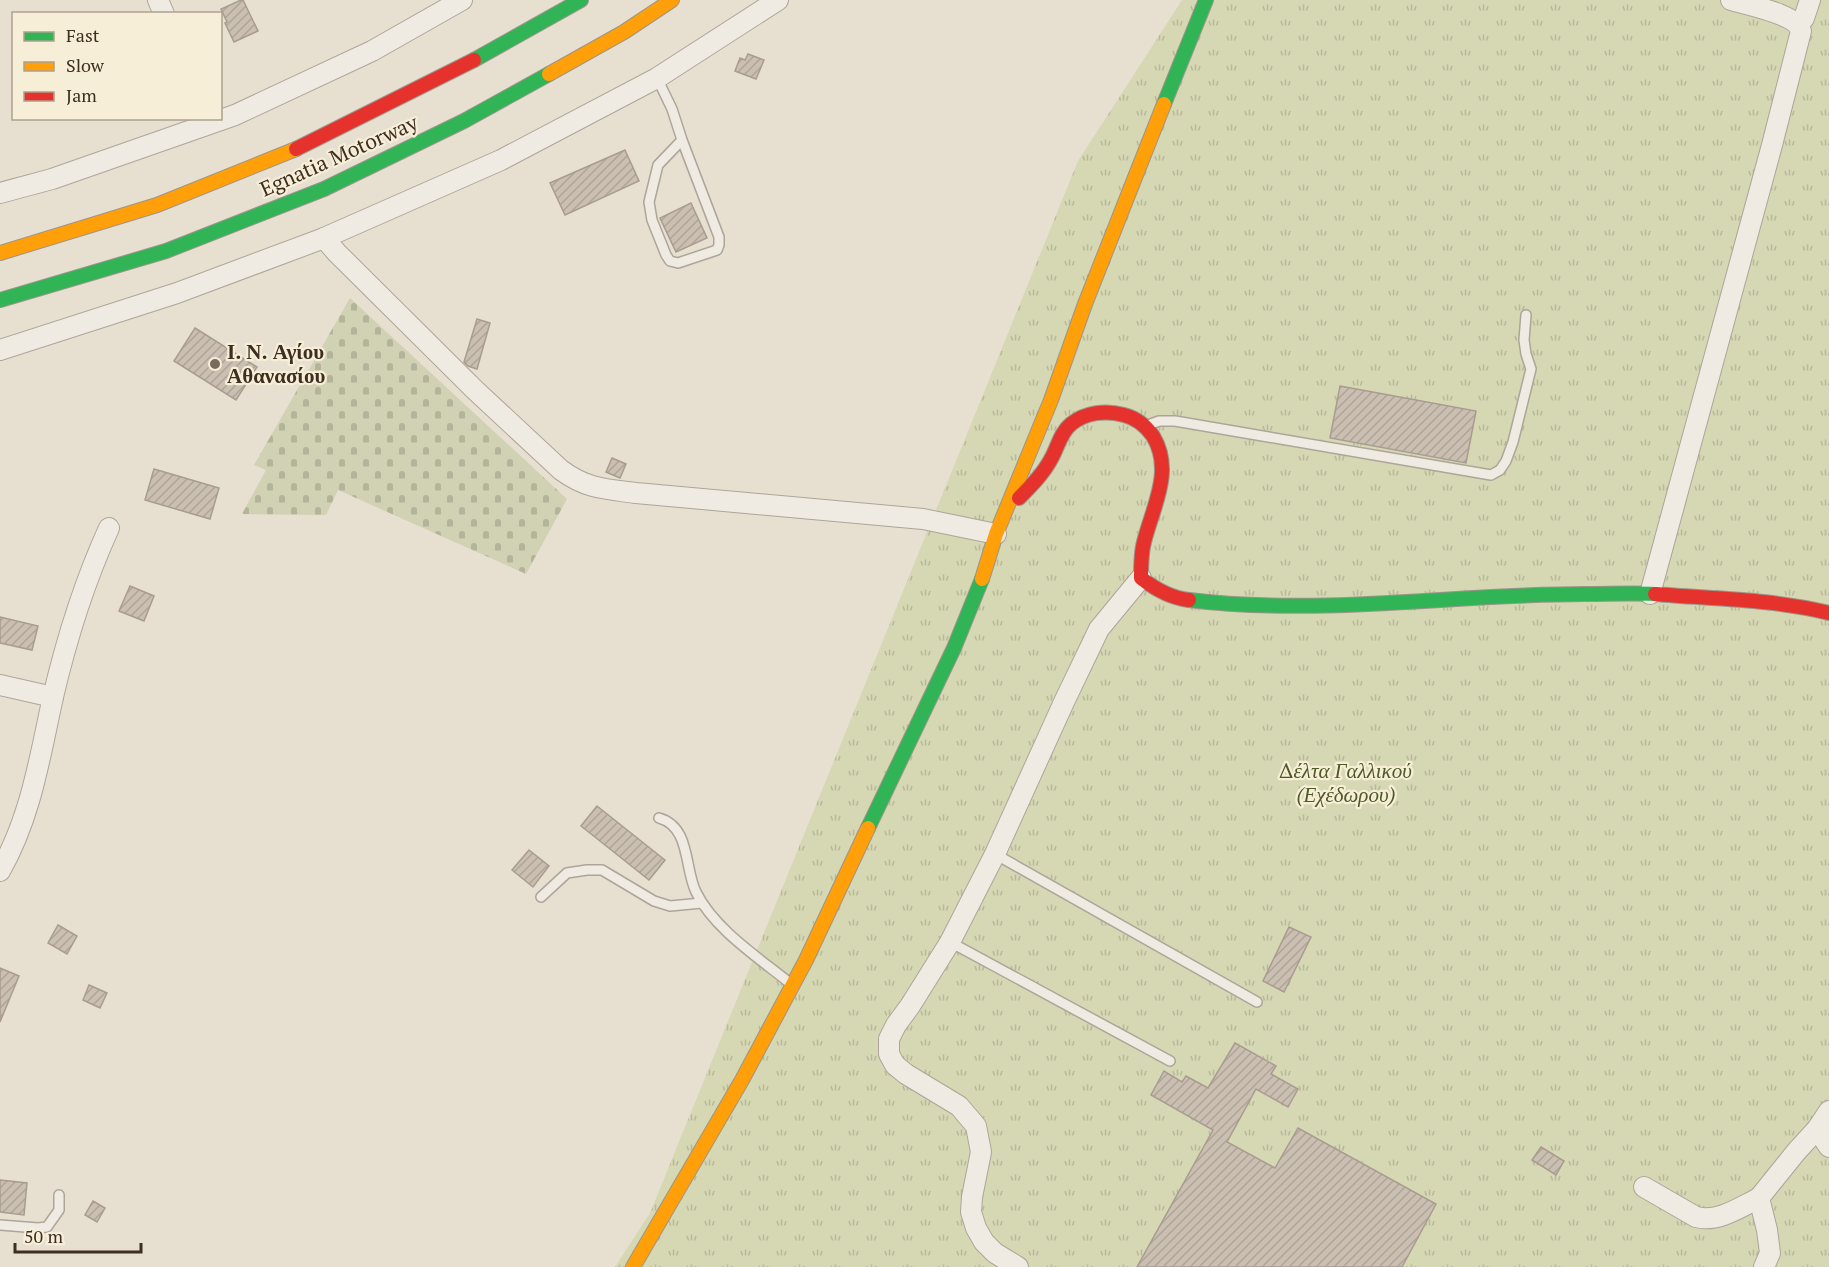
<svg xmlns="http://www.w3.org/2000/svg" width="1829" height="1267" viewBox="0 0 1829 1267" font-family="'PT Serif',serif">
	<defs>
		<pattern id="cemetery-stones" width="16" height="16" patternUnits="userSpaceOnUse" patternTransform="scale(1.5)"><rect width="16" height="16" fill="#d1d1b3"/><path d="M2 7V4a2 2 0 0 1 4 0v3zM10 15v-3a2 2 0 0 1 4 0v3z" fill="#b4b49a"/></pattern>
		<pattern id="park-tufts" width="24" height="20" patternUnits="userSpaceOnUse" patternTransform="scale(1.5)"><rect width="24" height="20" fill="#d6d7b3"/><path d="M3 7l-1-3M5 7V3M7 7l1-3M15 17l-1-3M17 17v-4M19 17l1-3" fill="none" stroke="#b9b99a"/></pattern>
		<pattern id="building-hatch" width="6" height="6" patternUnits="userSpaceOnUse" patternTransform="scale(1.5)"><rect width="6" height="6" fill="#cbbfb2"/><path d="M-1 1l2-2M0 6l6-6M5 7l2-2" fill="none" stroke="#afa499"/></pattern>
	</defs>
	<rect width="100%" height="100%" fill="#e7e0d1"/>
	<!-- cemetery -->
	<path fill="url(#cemetery-stones)" d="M350,298L567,499L526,574L338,490L326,515L242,514L266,470L254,465Z"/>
	<!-- park -->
	<path fill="url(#park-tufts)" d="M1182,0H1829V1267H615L650,1213L1078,161Z"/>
	<!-- building -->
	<g fill="url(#building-hatch)" stroke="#a89c90" stroke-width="1.5">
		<path d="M241,0H243L258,31L234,42L225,23L227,22L221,9Z"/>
		<path d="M748,54L764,60L756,79L735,71L740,58L745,60Z"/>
		<path d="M625,150L639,181L565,215L550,183Z"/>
		<path d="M691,203L707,238L676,252L660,218Z"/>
		<path d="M477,319L490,323L477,369L468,366L464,362Z"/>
		<path d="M195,328L257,367L236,400L174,361Z"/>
		<path d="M1340,386L1476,411L1466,463L1330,438Z"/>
		<path d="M612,458L626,464L620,478L606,472Z"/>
		<path d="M154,469L219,488L210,519L145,500Z"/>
		<path d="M130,586L154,596L144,621L119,611Z"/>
		<path d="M0,617L38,626L32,650L0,643Z"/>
		<path d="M597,806L665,860L649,880L581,826Z"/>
		<path d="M529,850L549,866L533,887L512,870Z"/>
		<path d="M58,925L77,936L67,954L48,943Z"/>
		<path d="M1289,927L1311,937L1284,992L1263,981Z"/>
		<path d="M0,968L19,976L0,1022Z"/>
		<path d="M89,985L107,993L100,1008L83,1000Z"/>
		<path d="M1235,1043L1276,1066L1271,1074L1298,1089L1288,1107L1256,1089L1227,1142L1275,1168L1298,1128L1436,1204L1402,1267H1137L1213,1130L1151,1095L1164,1071L1182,1082L1186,1076L1208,1088Z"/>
		<path d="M1541,1147L1564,1161L1556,1175L1532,1160Z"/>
		<path d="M0,1180L27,1183L24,1215L0,1212Z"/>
		<path d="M93,1201L105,1208L97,1222L85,1215Z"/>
	</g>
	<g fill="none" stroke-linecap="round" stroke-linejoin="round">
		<defs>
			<g id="lane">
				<path d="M657,78L672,109L682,140L719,237V245L717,250L678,263L670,261L666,255L652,220L649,202L658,165L682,140"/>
				<path d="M1148,425L1159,421H1175L1491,475L1500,470L1506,461L1513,442L1531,369L1526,354L1524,340L1526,315"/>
				<path d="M659,818C691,827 684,868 696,892C714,929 759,958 791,984"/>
				<path d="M995,854L1257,1002"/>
				<path d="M541,897L567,873L587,870H602L654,901L670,906L702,903"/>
				<path d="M950,942L1170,1061"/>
				<path d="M0,1225L38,1228L47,1227L59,1210V1195"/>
			</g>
			<g id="street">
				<path d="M158,0L164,14"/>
				<path d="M1799,25L1804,18L1810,0"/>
				<path d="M0,193L52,179L235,115L372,51L462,0"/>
				<path d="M324,238L337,253L475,390L561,470C587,489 605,489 636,493L923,519L996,534"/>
				<path d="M0,350L177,293L324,238L501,160L657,78L778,0"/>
				<path d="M1650,594L1772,145L1801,31C1797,14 1747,5 1731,0"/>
				<path d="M0,685L53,697"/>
				<path d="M0,871C31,817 40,756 53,697C67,637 83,585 109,528"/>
				<path d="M1817,1129L1829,1147"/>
				<path d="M1644,1187L1696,1217C1718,1223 1740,1207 1759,1198"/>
				<path d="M1018,1267L995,1253L984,1242L976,1228L971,1212L972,1197L981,1152L976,1126L959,1106L906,1074L895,1065L889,1054V1039L896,1025L910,1006L950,942L995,854L1064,702L1099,629L1141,578"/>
				<path d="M1764,1267L1770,1253L1767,1230L1759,1198L1796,1152L1817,1129L1829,1111"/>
			</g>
			<g id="fast">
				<path d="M474,60L581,0"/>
				<path d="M1164,104L1206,0"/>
				<path d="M0,300L166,251L324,189L464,121L549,74"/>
				<path d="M1189,600C1321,616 1454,594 1586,594C1609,594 1632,593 1655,594"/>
				<path d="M868,828L954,648L982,579"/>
			</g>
			<g id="slow">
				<path d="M549,74L624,32L672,0"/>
				<path d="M0,253L157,205L296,149"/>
				<path d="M982,579L996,534L1051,400L1085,304L1164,104"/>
				<path d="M633,1267L742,1080L806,960L868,828"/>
			</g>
			<g id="jam">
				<path d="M296,149L474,60"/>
				<path d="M1019,498C1031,486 1043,474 1051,459C1058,447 1060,433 1071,424C1086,412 1106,410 1124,415C1136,418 1146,426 1153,436C1174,471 1153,506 1144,542C1141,553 1141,566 1141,578C1155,589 1171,598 1189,600"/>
				<path d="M1655,594C1712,599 1773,599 1829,613"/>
			</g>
		</defs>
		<!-- lane casing -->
		<use href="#lane" stroke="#ada599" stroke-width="12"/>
		<!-- street casing -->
		<use href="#street" stroke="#ada599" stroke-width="22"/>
		<!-- fast casing -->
		<use href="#fast" stroke="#9c958a" stroke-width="16"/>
		<!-- slow casing -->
		<use href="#slow" stroke="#9c958a" stroke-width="16"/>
		<!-- jam casing -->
		<use href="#jam" stroke="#9c958a" stroke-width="16"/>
		<!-- lane -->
		<use href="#lane" stroke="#efebe3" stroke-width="9"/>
		<!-- street -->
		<use href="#street" stroke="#efebe3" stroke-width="20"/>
		<!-- fast -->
		<use href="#fast" stroke="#30b455" stroke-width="14"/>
		<!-- slow -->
		<use href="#slow" stroke="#ff9f0a" stroke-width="14"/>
		<!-- jam -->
		<use href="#jam" stroke="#e5322d" stroke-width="14"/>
	</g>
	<!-- markers -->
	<circle fill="#786c5e" stroke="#f7eed8" stroke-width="2" cx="215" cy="364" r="6"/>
	<g text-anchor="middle" stroke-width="4.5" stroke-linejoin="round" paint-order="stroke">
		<!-- street labels -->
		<g font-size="21" fill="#3d2e20" stroke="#f7eed8">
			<text transform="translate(339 156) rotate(-24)" y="7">Egnatia Motorway</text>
		</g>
		<!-- poi labels -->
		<g font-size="21" font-weight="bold" fill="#3d2e20" stroke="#f7eed8" text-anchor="start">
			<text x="227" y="359">Ι. Ν. Αγίου<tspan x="227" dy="24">Αθανασίου</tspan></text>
		</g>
		<!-- park labels -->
		<g font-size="21" font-style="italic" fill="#4d5a26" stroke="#f7eed8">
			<text x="1346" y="778">Δέλτα Γαλλικού<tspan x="1346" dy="24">(Εχέδωρου)</tspan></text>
		</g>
	</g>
	<!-- legend -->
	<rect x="12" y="12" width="210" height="108" fill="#f7eed8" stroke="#ada18e" stroke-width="1.5"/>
	<rect x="24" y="32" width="30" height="9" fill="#30b455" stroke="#ada18e" stroke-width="1.5"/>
	<text x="66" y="42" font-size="18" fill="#3d2e20">Fast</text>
	<rect x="24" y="62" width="30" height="9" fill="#ff9f0a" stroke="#ada18e" stroke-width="1.5"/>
	<text x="66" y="72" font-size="18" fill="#3d2e20">Slow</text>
	<rect x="24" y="92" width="30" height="9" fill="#e5322d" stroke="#ada18e" stroke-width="1.5"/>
	<text x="66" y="102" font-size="18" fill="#3d2e20">Jam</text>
	<!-- scale -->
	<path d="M15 1243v9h126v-9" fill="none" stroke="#3d2e20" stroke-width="3"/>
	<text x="24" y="1243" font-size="18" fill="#3d2e20" stroke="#f7eed8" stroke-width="4.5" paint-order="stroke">50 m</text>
</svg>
